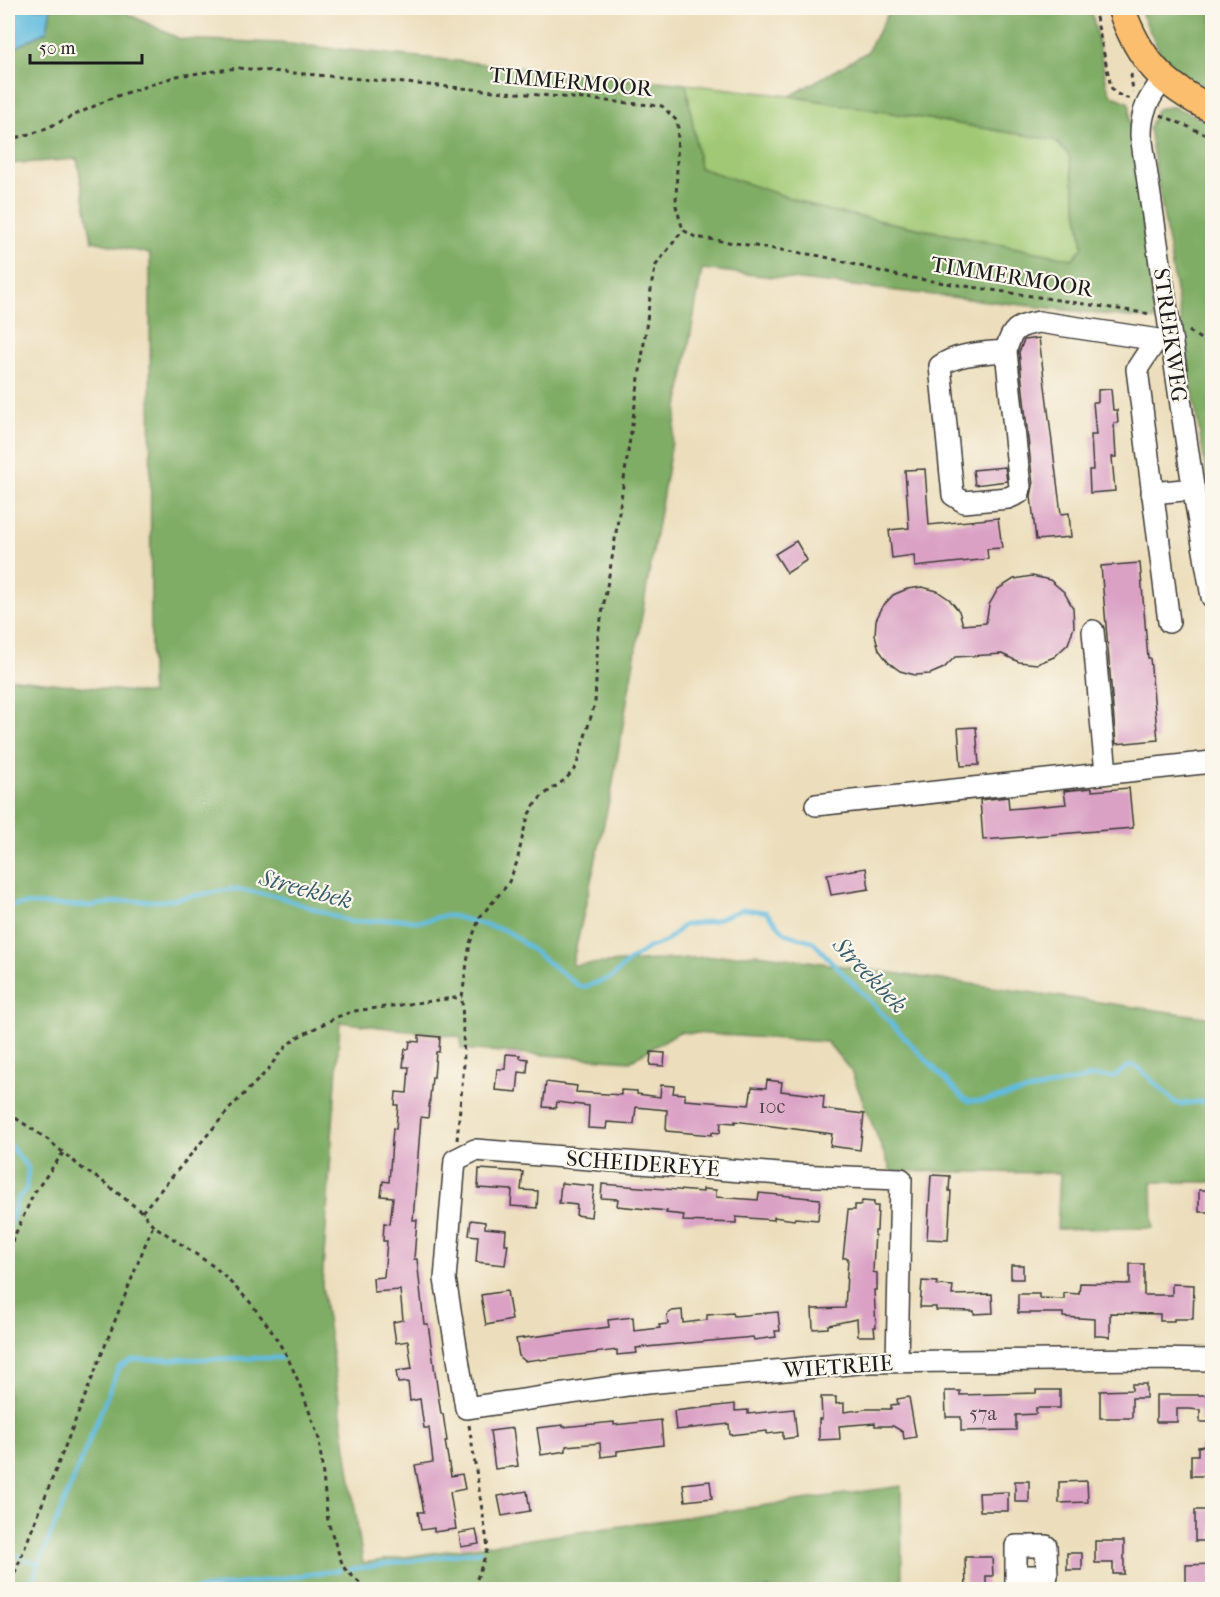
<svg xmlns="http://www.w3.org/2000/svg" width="1220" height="1597" viewBox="0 0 1220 1597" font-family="'IM FELL French Canon',serif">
	<rect width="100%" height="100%" fill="#fbf7ec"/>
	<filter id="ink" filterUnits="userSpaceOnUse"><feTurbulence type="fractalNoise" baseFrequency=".0167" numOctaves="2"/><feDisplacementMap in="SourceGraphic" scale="12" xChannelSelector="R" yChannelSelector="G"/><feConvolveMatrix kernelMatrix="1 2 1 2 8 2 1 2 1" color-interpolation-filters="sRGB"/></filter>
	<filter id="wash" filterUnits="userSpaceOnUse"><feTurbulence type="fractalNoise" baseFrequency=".008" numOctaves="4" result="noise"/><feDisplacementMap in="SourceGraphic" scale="24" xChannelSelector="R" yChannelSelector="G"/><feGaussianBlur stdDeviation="1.35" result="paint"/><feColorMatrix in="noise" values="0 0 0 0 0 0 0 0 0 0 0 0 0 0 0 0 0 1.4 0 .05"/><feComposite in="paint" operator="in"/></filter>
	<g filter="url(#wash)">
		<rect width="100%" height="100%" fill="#ecdebc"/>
		<!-- green -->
		<path fill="#a1c974" stroke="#5e7248" stroke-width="1.5" d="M686,84L790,96L1054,140L1069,155L1083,247L1072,259L826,210L700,168Z"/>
		<!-- forest -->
		<g fill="#80ad66" stroke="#4e6441" stroke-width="1.5">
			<path d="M51,8H121L130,15L180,39L279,43L686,84L700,168L826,210L1072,259L1083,247L1069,155L1054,140L790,96L867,52L891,8H1091L1107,85L1111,95L1128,102L1130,107V120L1155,320L702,269L612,788L572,965L758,954L1212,1018V1182H1152L1153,1228L1057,1229L1060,1173L891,1171L851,1071L827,1042L679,1032L630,1061L461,1049V1037L340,1022L322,1285L363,1563L901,1486L902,1589H8V678L151,694L150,254L92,241L77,159L8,164V56L20,45L47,31Z"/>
			<path d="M1139,8H1212V96C1196,87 1175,75 1164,58C1154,43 1147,24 1139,8Z"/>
			<path d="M1173,107L1212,122V508L1149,128L1156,110L1161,108Z"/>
		</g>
		<!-- water -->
		<path fill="#61bbdf" stroke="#3e6c7e" stroke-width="1.5" d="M8,8H51L47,31L20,45L8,56Z"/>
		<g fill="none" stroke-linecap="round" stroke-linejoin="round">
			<!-- stream -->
			<g stroke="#61bbdf" stroke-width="4.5">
				<path d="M8,906L23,904L90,906L125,901H163L232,889L274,895L351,922L401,919L414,921H425L442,916H452L504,930L510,933L579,986L583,987L600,982L612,977L629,961L648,948L665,942L684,925L713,921L743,909L766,912L786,934L812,941L964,1099L970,1101H983L1095,1076L1114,1077L1127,1067L1133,1065L1141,1070L1176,1103L1181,1104L1212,1100"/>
				<path d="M8,1143L28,1168L26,1190L18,1198L8,1232"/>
				<path d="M8,1552L19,1556"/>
				<path d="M25,1559L39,1564L119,1367L132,1360L281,1358"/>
				<path d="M351,1569L481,1551"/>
				<path d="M28,1590L39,1564"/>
				<path d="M194,1590L341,1570"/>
			</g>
		</g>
		<g id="blocks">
			<!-- building -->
			<g fill="#daa1c5">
				<path d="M1039,338L1061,514L1069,513L1071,537L1036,540L1031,496L1033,486L1019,352L1024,340Z"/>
				<path d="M1111,389L1113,410H1117L1118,423H1114L1116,457H1112L1115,491L1090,493L1089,470H1093L1091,435H1096L1093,402H1098V390Z"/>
				<path d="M1005,467L1007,481L975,485L973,470Z"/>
				<path d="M925,469L929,525L998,518L1002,548L987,549L988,559L915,567L914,555L892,558L889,530L909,528L905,470Z"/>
				<path d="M796,541L807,560L787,573L775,554Z"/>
				<path d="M1140,563L1148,658H1150L1158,740L1116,744L1101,566Z"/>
				<path d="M1032,576L1050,580L1064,592L1073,608L1074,627L1068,644L1054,657L1037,664L1019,662L1002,654L955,657L944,668L930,674L915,675L900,671L888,662L879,650L875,635L876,620L883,606L893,595L907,589L922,587L937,591L949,599L959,611L963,625L986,623L989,605L998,589L1014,579Z"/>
				<path d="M976,727L979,765L961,766L958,728Z"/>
				<path d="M1092,788V791L1129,788L1133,828L983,840L980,800L1008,797L1009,809L1066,804L1064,791Z"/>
				<path d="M866,868L869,889L831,895L827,874Z"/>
				<path d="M419,1035L440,1037L439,1052H436L434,1078L432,1077L428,1118L421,1117L413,1220H417L414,1259H417L424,1324H428L441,1414H443L447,1441H445L451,1476L462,1474L465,1489L450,1492L456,1529L434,1532V1528L421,1530L418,1512H424L415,1465L433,1462L429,1428H424L420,1399L410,1401L408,1382L398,1383L396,1371L412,1369L408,1341L396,1343L393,1322L403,1320L400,1290L374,1292L373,1278L384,1277L387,1241H383L384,1223L390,1224L393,1197L381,1196L383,1181L389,1182L393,1128L396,1129L398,1105H395L396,1092L407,1093L409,1067H403L405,1049H409L410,1041L419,1042Z"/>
				<path d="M651,1052L665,1053L664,1066L650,1065Z"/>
				<path d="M506,1054L520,1055V1058L528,1059L527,1073L519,1072L517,1092L495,1090L497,1069H505Z"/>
				<path d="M767,1080L782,1082L781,1091L824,1096L823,1109L864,1114L860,1150L830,1146L832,1134L735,1121V1123L721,1122L720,1133L712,1132V1135L666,1131L667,1110L636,1107L634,1124L607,1122L606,1129L588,1128L589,1106L557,1102L556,1108L543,1107L546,1082L577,1086L576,1092L621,1095V1090L637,1091V1094L660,1097L661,1085L674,1086L673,1093L685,1094V1100L749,1105L752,1087L766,1088Z"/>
				<path d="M479,1169L523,1172L521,1190L538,1191L537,1208L511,1206L512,1190L478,1188Z"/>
				<path d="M931,1175L950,1176L949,1191H951L948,1240L927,1239Z"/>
				<path d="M561,1183L594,1186L591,1217L576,1215L577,1205L559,1203Z"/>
				<path d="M602,1184L703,1192V1189L716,1190V1197L758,1200L759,1193L820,1199L818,1220L795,1218L794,1220L774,1217V1220L736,1217V1223L683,1221L684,1215L666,1213L667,1211L617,1206L618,1199L601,1198Z"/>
				<rect x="1199" y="1190" width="13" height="22"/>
				<path d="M862,1201L874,1202V1206H878L877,1231H875L873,1272L877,1273V1290H874L876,1327H874L875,1336H858L857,1319L828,1325V1328L813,1329L812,1309L845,1308L848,1258H843L848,1210H855V1205H861Z"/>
				<path d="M471,1220L485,1222V1228L506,1230L505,1244H508L505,1265L476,1262L478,1236L469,1235Z"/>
				<path d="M1130,1264H1144V1295H1172V1284L1194,1285L1193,1319H1174V1321H1160V1314L1110,1313V1337L1102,1336H1095V1319L1063,1317V1313H1018V1294H1039V1298L1064,1299V1293L1079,1294L1080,1283L1130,1284Z"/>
				<rect x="1011" y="1265" width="12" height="14"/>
				<path d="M922,1281L937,1282V1285L953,1286L952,1295L992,1294L993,1313L974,1314V1311L936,1310V1307H920Z"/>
				<path d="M507,1291L512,1320L486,1325L481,1295Z"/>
				<path d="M682,1310L683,1323L707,1320V1315L733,1313L734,1316L778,1312L780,1331H775L776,1337L754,1340L753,1337L636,1348L637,1353L617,1355V1350L540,1360V1359L525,1361L519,1356L516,1339L609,1327L608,1320L633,1317L634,1331L660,1328L659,1325L668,1324L667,1315L672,1311Z"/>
				<path d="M1132,1384H1146V1398H1132V1418H1100V1391L1132,1390Z"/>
				<path d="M1036,1390H1060V1408H1036V1414L1016,1415V1430L961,1431V1417H946L945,1391H960V1395L1036,1393Z"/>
				<path d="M1156,1395H1212V1422H1200V1410L1189,1409H1177V1422H1156Z"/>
				<path d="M821,1397H836V1404L844,1403V1412L867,1409H891V1405L898,1404L897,1399L909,1397L916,1437L904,1439L903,1432L893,1426H875V1423L839,1426L840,1439L819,1440V1419H822Z"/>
				<path d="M735,1404V1411L748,1410V1414L794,1409L797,1437L783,1439V1432L767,1434V1431L730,1435L729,1424L676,1430L674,1411Z"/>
				<path d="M661,1420L663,1445L617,1451V1455L601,1457L600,1443L566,1446V1451L541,1455L537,1428L563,1425V1427L614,1422V1425Z"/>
				<path d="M513,1428L518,1466L495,1469L490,1431Z"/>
				<path d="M1212,1445V1476H1191V1455H1198V1447Z"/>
				<path d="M710,1481L712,1498L685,1501L683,1484Z"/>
				<rect x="1015" y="1481" width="14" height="21"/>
				<path d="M1087,1481L1088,1502L1059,1503V1482Z"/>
				<path d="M527,1491L530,1511L502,1516L498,1496Z"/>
				<path d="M1008,1492V1511H980L979,1493Z"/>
				<rect x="1195" y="1510" width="17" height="31"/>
				<path d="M476,1530L479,1544L461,1547L459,1533Z"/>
				<path d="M1095,1541H1124V1574H1113V1563H1095Z"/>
				<rect x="1067" y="1553" width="15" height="17"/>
				<path d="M965,1557H992L993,1576H986V1590H966Z"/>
				<path d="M1212,1564V1586L1186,1587V1565Z"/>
			</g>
		</g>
	</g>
	<g filter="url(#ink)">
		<use href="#blocks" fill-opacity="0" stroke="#3b3934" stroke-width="1.5"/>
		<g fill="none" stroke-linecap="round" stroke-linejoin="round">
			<defs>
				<g id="minor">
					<path d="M1164,78C1149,98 1141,110 1141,135L1194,493L1212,597"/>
					<path d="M1156,340L1137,369L1169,622"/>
					<path d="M1006,351C985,353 958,353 940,366L953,495L964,502L1008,498L1019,493L1020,487L1006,351C1011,329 1017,326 1039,322L1172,342"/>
					<path d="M1152,493L1194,489"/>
					<path d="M1093,631L1106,773"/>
					<path d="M816,805L1212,762"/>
					<path d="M897,1361L901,1179L792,1175L475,1150L455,1160L445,1279L466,1408L627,1385L869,1362L1149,1359L1212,1360"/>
					<path d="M1016,1576H1047L1046,1546H1016V1590"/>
				</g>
				<path id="major" d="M1121,8C1139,60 1163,85 1212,109"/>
			</defs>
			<!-- minor casing -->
			<use href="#minor" stroke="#3b3934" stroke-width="24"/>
			<!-- major casing -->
			<use href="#major" stroke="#3b3934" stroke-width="30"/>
			<!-- path -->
			<g stroke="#3b3934" stroke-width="3" stroke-dasharray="4.5 4.5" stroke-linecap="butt">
				<path d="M1094,8L1111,87C1115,95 1123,97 1131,99"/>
				<path d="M1131,74L1133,92"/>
				<path d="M1161,115L1212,137"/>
				<path d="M8,140L40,131L114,97L177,76L238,68L662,106L678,122L676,206L683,230L695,237L821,256L899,276L1151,314"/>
				<path d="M1189,331L1212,347"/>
				<path d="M8,1113L47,1139L83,1169L102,1181L142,1212L153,1225L216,1268L249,1301L269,1327L287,1356L299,1383L319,1439L328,1522L343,1566L345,1569L367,1590"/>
				<path d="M457,1140L464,1064L462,997L470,943L480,917L508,884L517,862L524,830L529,814L535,804L542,796L566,779L576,767L595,703L598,636L613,553L643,351L652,282L656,265L683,230"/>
				<path d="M142,1212L232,1106L268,1070L278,1055L291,1042L298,1037L337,1017L354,1011L462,997"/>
				<path d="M8,1250L34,1193L63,1153"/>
				<path d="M469,1425L488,1548L473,1590"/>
				<path d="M8,1590L153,1225"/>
			</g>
			<!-- minor -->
			<use href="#minor" stroke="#fff" stroke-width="21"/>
			<!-- major -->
			<use href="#major" stroke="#fbbe6e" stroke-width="27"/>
		</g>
	</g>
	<g text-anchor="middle" stroke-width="4.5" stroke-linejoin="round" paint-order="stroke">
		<!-- number labels -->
		<g font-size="20" fill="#4c3d46">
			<text x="772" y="1113">10c</text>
			<text x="983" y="1420">57a</text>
		</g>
		<!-- street labels -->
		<g font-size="22" fill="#1c1c1c" stroke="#fbf7ec">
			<text transform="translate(571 81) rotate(5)" y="8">TIMMERMOOR</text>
			<text transform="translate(1012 276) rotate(9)" y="8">TIMMERMOOR</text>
			<text transform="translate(1171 335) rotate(82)" y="8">STREEKWEG</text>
			<text transform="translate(643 1163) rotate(4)" y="8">SCHEIDEREYE</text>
			<text transform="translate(838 1366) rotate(-4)" y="8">WIETREIE</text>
		</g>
		<!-- water labels -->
		<g font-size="24" font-style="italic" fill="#385c6a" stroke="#fbf7ec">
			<text transform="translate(306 889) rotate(15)" y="8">Streekbek</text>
			<text transform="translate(870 975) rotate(46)" y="8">Streekbek</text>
		</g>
	</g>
	<!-- margin -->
	<rect width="1220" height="1597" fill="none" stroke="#fbf7ec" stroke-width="30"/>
	<!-- scale -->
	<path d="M30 54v9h112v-9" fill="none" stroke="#1c1c1c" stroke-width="3"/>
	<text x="39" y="54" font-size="18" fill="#1c1c1c" stroke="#fbf7ec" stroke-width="4.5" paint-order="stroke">50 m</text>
</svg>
